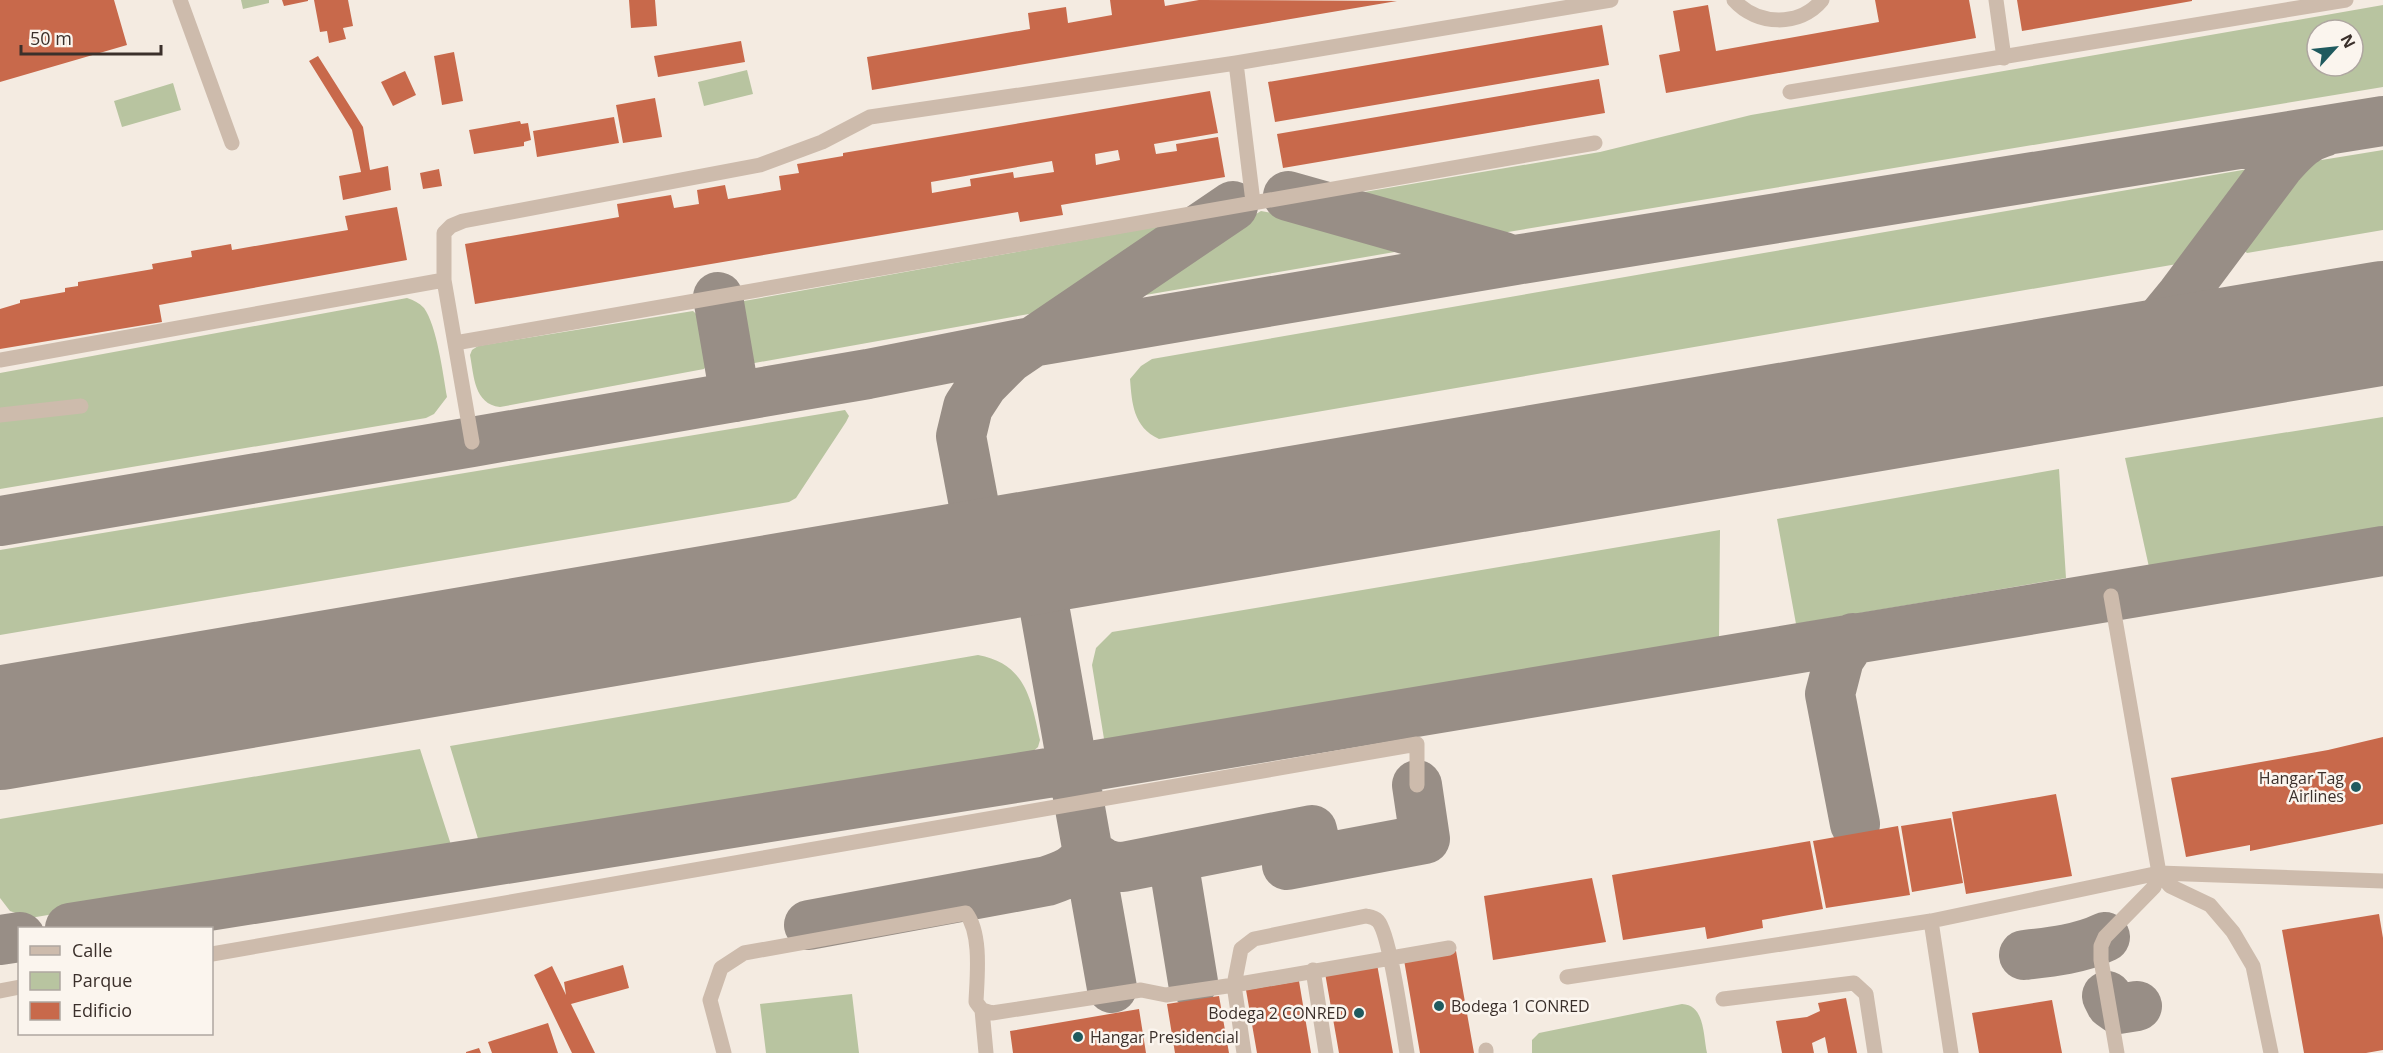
<svg xmlns="http://www.w3.org/2000/svg" width="2383" height="1053" font-family="'Open Sans',sans-serif">
<style>
.green{fill:#b8c4a0;fill-rule:evenodd}
.lines{fill:none;stroke-linecap:round;stroke-linejoin:round}
.taxiway{stroke:#988e86;stroke-width:50}
.runway{stroke:#988e86;stroke-width:124}
.building{fill:#c8694b;fill-rule:evenodd}
.minor{stroke:#cdbbac;stroke-width:15}
.poi-dot{fill:#1f5a5e;stroke:#fbf5ee;stroke-width:2}
.labels{text-anchor:middle;dominant-baseline:central;stroke-width:5;stroke-linejoin:round;paint-order:stroke}
.poi-label{font-size:16px;fill:#3b302b;stroke:#fbf5ee;text-anchor:end}
</style>
<rect width="100%" height="100%" fill="#f4ebe1"/>
<path class="green" d="M 241,0 L 269,0 L 269,3 L 243,9 Z
M 2383,5 L 2383,87 L 1490,235 L 1474,234 L 1335,197 L 1600,152 L 1751,115 ZM 2317,30 L 2353,30 L 2353,66 L 2317,66 Z
M 747,70 L 753,94 L 704,106 L 698,82 Z
M 173,83 L 181,110 L 122,127 L 114,101 Z
M 2383,150 L 2383,230 L 2247,253 L 2241,248 L 2303,163 Z
M 2254,168 L 2183,263 L 1159,439 C 1133,427 1132,403 1130,379 L 1141,366 L 1152,359 Z
M 1261,211 L 1405,237 L 1411,240 L 1412,249 L 1128,298 L 1125,296 L 1125,292 L 1129,289 Z
M 1177,223 L 1180,224 L 1179,229 L 1046,311 L 749,364 L 740,357 L 733,316 L 744,301 Z
M 407,298 C 414,300 419,303 424,308 C 437,326 443,374 447,397 L 434,414 L 426,418 L 0,489 L 0,373 Z
M 693,311 L 705,322 L 711,359 L 704,369 L 500,407 C 474,404 474,376 470,355 L 472,350 L 478,346 Z
M 845,410 L 849,416 L 846,422 L 796,498 L 789,502 L 0,635 L 0,550 Z
M 2383,417 L 2383,529 L 2149,567 L 2125,458 Z
M 2059,469 L 2066,578 L 1796,624 L 1777,519 Z
M 1720,530 L 1719,638 L 1105,745 L 1092,665 L 1096,648 L 1112,632 Z
M 978,655 C 1026,664 1031,699 1040,740 L 1038,747 L 1030,754 L 479,842 L 450,746 Z
M 420,749 L 452,848 L 30,918 L 10,911 L 0,898 L 0,819 Z
M 852,994 L 859,1053 L 766,1053 L 760,1004 Z
M 1682,1004 C 1705,1005 1703,1035 1707,1053 L 1532,1053 L 1532,1040 L 1539,1033 Z"/>
<g class="lines">
<path class="taxiway" d="M 1288,196 L 1504,257
M 2182,295 C 2176,325 2182,334 2204,354
M 718,297 L 735,397
M 2321,334 L 2383,341
M 2122,368 L 2182,295 L 2280,164 C 2293,150 2304,137 2323,132
M 0,521 L 472,442 L 868,374 L 1031,342 L 1515,260 L 2383,121
M 1059,548 L 1049,571 L 1043,600 L 1112,988
M 953,566 C 969,544 974,532 974,505
M 1043,600 L 1026,574 L 995,542 L 982,522 L 974,505 L 961,436 L 968,407 L 983,384 L 1009,358 L 1233,206
M 1853,638 L 1839,659 L 1830,694 L 1855,824
M 1185,855 L 1176,865 L 1175,872 L 1193,982
M 1287,865 L 1425,839 L 1417,785
M 809,925 L 1047,881 C 1065,875 1079,870 1088,852 C 1100,862 1107,867 1123,867 L 1312,830 L 1319,859
M 70,928 L 1073,769 L 2383,551
M 0,940 L 20,937
M 2024,955 C 2051,952 2080,949 2105,937
M 2107,996 L 2111,1004 L 2118,1009 L 2137,1006"/>
<path class="runway" d="M 0,728 L 2383,323"/>
</g>
<path class="building" d="M 0,0 L 114,0 L 127,45 L 0,82 Z
M 282,0 L 308,0 L 308,1 L 284,6 Z
M 314,0 L 348,0 L 353,26 L 343,28 L 346,39 L 329,43 L 327,31 L 320,32 Z
M 629,0 L 655,0 L 657,26 L 631,28 Z
M 1110,0 L 1164,0 L 1165,6 L 1199,0 L 1397,1 L 872,90 L 867,57 L 1030,29 L 1028,13 L 1066,7 L 1068,23 L 1112,15 Z
M 1875,0 L 1969,0 L 1976,38 L 1666,93 L 1659,55 L 1680,51 L 1673,11 L 1708,5 L 1716,51 L 1879,22 Z
M 2017,0 L 2192,0 L 2192,1 L 2022,31 Z
M 1602,25 L 1609,65 L 1275,122 L 1268,82 Z
M 741,41 L 745,62 L 658,77 L 654,56 Z
M 454,52 L 463,101 L 442,105 L 434,56 Z
M 318,56 L 363,127 L 370,170 L 388,166 L 391,190 L 343,200 L 339,176 L 361,172 L 352,130 L 309,61 Z
M 405,71 L 416,95 L 393,106 L 381,82 Z
M 1599,79 L 1605,113 L 1283,168 L 1277,134 Z
M 1210,91 L 1218,133 L 1154,144 L 1156,154 L 1177,151 L 1176,144 L 1218,137 L 1225,177 L 1061,205 L 1063,215 L 1020,222 L 1018,212 L 475,304 L 465,244 L 619,217 L 617,204 L 671,195 L 674,208 L 699,204 L 697,190 L 725,185 L 728,199 L 781,190 L 779,176 L 799,173 L 797,164 L 843,156 L 843,153 ZM 1118,150 L 1120,160 L 1096,165 L 1095,154 ZM 1052,161 L 1054,172 L 1014,178 L 1013,172 L 970,179 L 971,186 L 932,193 L 931,182 Z
M 655,98 L 662,137 L 623,143 L 616,105 Z
M 614,117 L 619,143 L 537,157 L 533,131 Z
M 520,121 L 521,124 L 528,123 L 531,140 L 524,142 L 524,146 L 474,154 L 469,130 Z
M 439,169 L 442,186 L 423,189 L 420,173 Z
M 397,207 L 407,260 L 159,305 L 162,322 L 0,349 L 0,309 L 20,303 L 20,300 L 65,292 L 65,288 L 78,286 L 78,282 L 153,269 L 152,264 L 192,257 L 191,251 L 231,244 L 232,250 L 348,230 L 345,216 Z
M 2383,737 L 2383,824 L 2250,851 L 2250,845 L 2186,857 L 2171,778 L 2328,750 Z
M 2056,794 L 2072,876 L 1966,894 L 1952,812 Z
M 1951,818 L 1963,883 L 1912,892 L 1901,826 Z
M 1898,826 L 1910,895 L 1826,908 L 1813,841 Z
M 1810,841 L 1823,909 L 1762,920 L 1763,928 L 1707,939 L 1705,927 L 1623,940 L 1612,875 Z
M 1592,878 L 1606,942 L 1493,960 L 1484,896 Z
M 2379,914 L 2383,938 L 2383,1050 L 2366,1053 L 2304,1053 L 2282,930 Z
M 1456,951 L 1474,1053 L 1420,1053 L 1404,960 Z
M 1377,964 L 1393,1053 L 1339,1053 L 1325,973 Z
M 623,965 L 629,988 L 571,1004 L 595,1053 L 572,1053 L 534,975 L 552,966 L 566,995 L 564,982 Z
M 1299,981 L 1311,1053 L 1257,1053 L 1246,990 Z
M 1219,996 L 1229,1053 L 1175,1053 L 1167,1004 Z
M 1846,998 L 1857,1053 L 1828,1053 L 1825,1037 L 1812,1043 L 1814,1053 L 1782,1053 L 1776,1021 L 1807,1017 L 1820,1011 L 1818,1003 Z
M 2052,1000 L 2062,1053 L 1979,1053 L 1972,1013 Z
M 1139,1009 L 1146,1053 L 1013,1053 L 1010,1031 Z
M 548,1023 L 558,1053 L 492,1053 L 488,1042 Z
M 479,1048 L 481,1053 L 466,1053 L 466,1052 Z"/>
<g class="lines">
<path class="minor" d="M 180,0 L 232,143
M 1734,0 C 1757,26 1800,27 1822,0
M 1996,0 L 2004,58
M 1236,63 L 1253,202
M 1790,92 L 2346,0
M 455,343 L 1595,143
M 0,360 L 444,280
M 0,415 L 81,406
M 472,442 L 444,280 L 444,233 L 451,226 L 463,221 L 760,165 L 822,142 L 870,117 L 1236,63 L 1611,0
M 2111,596 L 2159,873 L 2154,887 L 2105,937 L 2101,946 L 2101,960 L 2117,1053
M 2159,873 L 2170,886 L 2210,905 L 2233,932 L 2253,966 L 2271,1053
M 1931,921 L 1951,1053
M 212,954 L 1417,744 L 1417,785
M 1313,970 L 1326,1053
M 1567,977 L 1931,921 L 2159,873 L 2383,881
M 0,991 L 20,987
M 1723,999 L 1854,983 L 1866,994 L 1875,1053
M 982,1010 L 986,1053
M 1486,1050 L 1486,1053
M 724,1053 L 710,1000 L 721,968 L 744,953 L 966,913 C 982,934 977,977 976,1002 L 982,1010 L 992,1013 L 1141,990 L 1166,995 L 1234,985 L 1241,949 L 1254,939 L 1366,916 C 1371,917 1374,917 1378,921 C 1390,934 1403,1030 1407,1053
M 1244,1053 L 1234,985 L 1449,948"/>
</g>
<g class="poi-dot">
<circle cx="2356" cy="787" r="6"/>
<circle cx="1439" cy="1006" r="6"/>
<circle cx="1359" cy="1013" r="6"/>
<circle cx="1078" cy="1037" r="6"/>
</g>
<g class="labels">
<g class="poi-label">
<text x="2344" y="778">Hangar Tag<tspan x="2344" dy="18">Airlines</tspan></text>
<text x="1451" y="1006" text-anchor="start">Bodega 1 CONRED</text>
<text x="1347" y="1013">Bodega 2 CONRED</text>
<text x="1090" y="1037" text-anchor="start">Hangar Presidencial</text>
</g>
</g>
<rect x="18" y="927" width="195" height="108" fill="#fbf5ee" stroke="#aea6a0" stroke-width="1.5"/>
<rect x="30" y="946" width="30" height="9" fill="#cdbbac" stroke="#aea6a0" stroke-width="1.5"/>
<text x="72" y="957" font-size="18" fill="#3b302b">Calle</text>
<rect x="30" y="972" width="30" height="18" fill="#b8c4a0" stroke="#aea6a0" stroke-width="1.5"/>
<text x="72" y="987" font-size="18" fill="#3b302b">Parque</text>
<rect x="30" y="1002" width="30" height="18" fill="#c8694b" stroke="#aea6a0" stroke-width="1.5"/>
<text x="72" y="1017" font-size="18" fill="#3b302b">Edificio</text>
<g transform="translate(2335 48) rotate(63)"><circle r="28" fill="#fbf5ee" stroke="#aea6a0" stroke-width="1.5"/>
<path d="M0-4.5L10 22L0 15L-10 22Z" fill="#1f5a5e"/>
<text y="-9" font-size="16" font-weight="bold" text-anchor="middle" fill="#3b302b">N</text>
</g>
<path d="M21 45v9h140v-9" fill="none" stroke="#3b302b" stroke-width="3"/>
<text x="30" y="45" font-size="18" fill="#3b302b" stroke="#fbf5ee" stroke-width="4.5" paint-order="stroke">50 m</text>
</svg>
